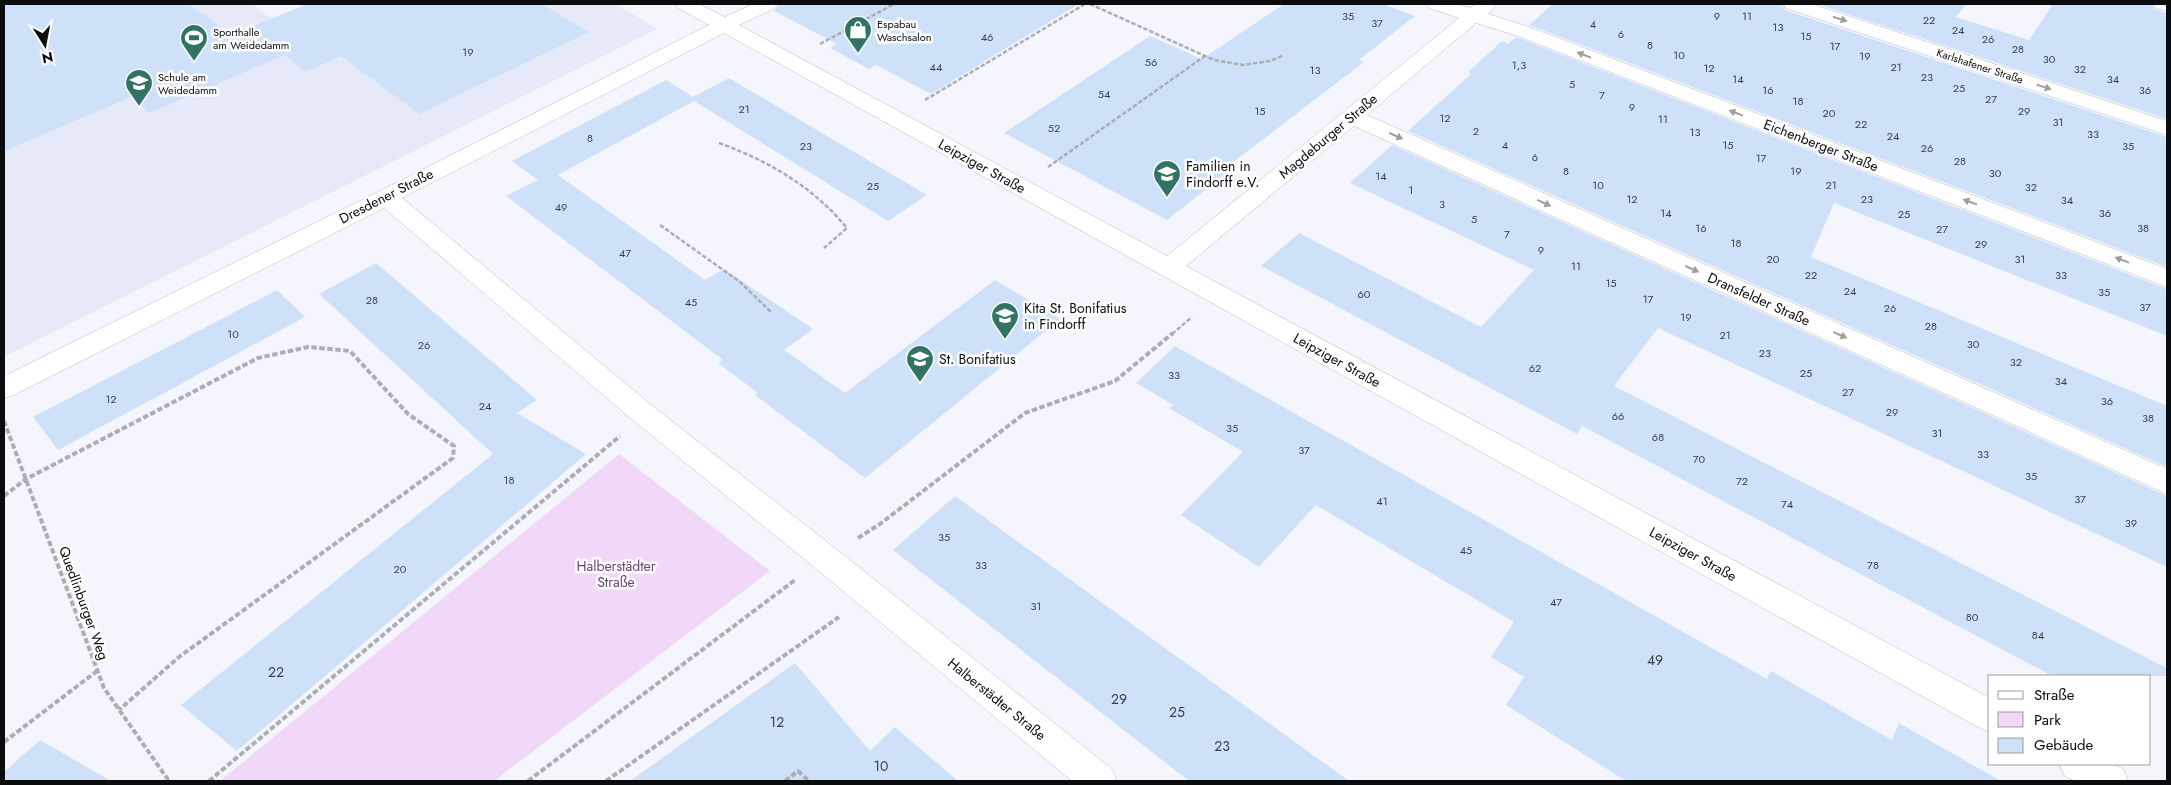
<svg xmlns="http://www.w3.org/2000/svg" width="2171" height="785" font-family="Jost,sans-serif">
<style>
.built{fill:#e6e9f7}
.green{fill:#f1d8f9}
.building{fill:#cfe1f9}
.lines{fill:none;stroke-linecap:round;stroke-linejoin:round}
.street-casing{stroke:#bbbcc3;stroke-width:1}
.path-far1{stroke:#adaeb3;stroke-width:2.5;stroke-dasharray:4.5 2;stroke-linecap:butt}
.path{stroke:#adaeb3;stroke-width:4;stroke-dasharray:5.5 2.5;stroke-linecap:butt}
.street{fill:#fff;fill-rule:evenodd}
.oneway{fill:#9d9e9f}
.labels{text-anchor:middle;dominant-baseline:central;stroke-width:5;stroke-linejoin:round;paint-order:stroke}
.number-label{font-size:11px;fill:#3c4149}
.far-poi-label{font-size:11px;fill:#0b0c0e;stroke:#fff;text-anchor:start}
.far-street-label{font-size:11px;fill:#0b0c0e;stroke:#fff}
.street-label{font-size:14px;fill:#0b0c0e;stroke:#fff}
.poi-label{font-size:14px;fill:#0b0c0e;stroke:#fff;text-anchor:start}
.park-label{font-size:14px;fill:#694275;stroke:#fff}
.near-number-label{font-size:14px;fill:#3c4149}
</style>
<rect width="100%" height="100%" fill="#f5f6fd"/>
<path class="built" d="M 4,4 L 253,4 L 322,56 L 441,4 L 616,4 L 657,29 L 4,357 Z"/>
<path class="green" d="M 619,454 L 770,571 L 494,781 L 220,781 Z"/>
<path class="building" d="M 4,4 L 189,4 L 231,35 L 307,4 L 542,4 L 589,32 L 419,114 L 341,56 L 306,72 L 284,55 L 149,113 L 131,97 L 4,151 Z
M 780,4 L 1079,4 L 931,94 L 876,65 L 869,69 L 830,48 L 837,44 L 774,11 Z
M 1284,4 L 1383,4 L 1415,16 L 1359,60 L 1364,62 L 1232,163 L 1237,165 L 1167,220 L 1004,133 L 1150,36 L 1202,59 Z
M 1553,4 L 1781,4 L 1785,10 L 2167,137 L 2167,267 L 1529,25 Z
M 1817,4 L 1966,4 L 1956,17 L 2029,40 L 2053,4 L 2151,4 L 2156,10 L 2167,13 L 2167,119 Z
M 1516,37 L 2167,289 L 2167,336 L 1834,203 L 1811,257 L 2167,406 L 2167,467 L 1408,131 L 1471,74 L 1468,72 L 1502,41 L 1508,44 Z
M 729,78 L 927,195 L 888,221 L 694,101 L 558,175 L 705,280 L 724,269 L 813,329 L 784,350 L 845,393 L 995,280 L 1060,319 L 865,478 L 755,395 L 758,393 L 718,363 L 723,360 L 506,196 L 538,180 L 512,161 L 666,80 L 693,97 Z
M 1392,145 L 2167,496 L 2167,567 L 1658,328 L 1614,386 L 2167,668 L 2167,676 L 2052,676 L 1582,426 L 1577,434 L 1261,266 L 1299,233 L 1481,327 L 1534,270 L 1350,183 Z
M 376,263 L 537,400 L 517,413 L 586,454 L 237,751 L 181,705 L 493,454 L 319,294 Z
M 277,290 L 305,317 L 58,450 L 33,417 Z
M 1175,346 L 1767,679 L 1771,671 L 1892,740 L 1899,723 L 2001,781 L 1626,781 L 1506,705 L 1524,677 L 1491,657 L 1514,622 L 1316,505 L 1259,567 L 1181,515 L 1243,452 L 1169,408 L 1173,405 L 1136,383 Z
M 955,496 L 1104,604 L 1349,781 L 1189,781 L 893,550 Z
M 795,663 L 870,751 L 895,727 L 958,781 L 630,781 Z
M 40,740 L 111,781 L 4,781 L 4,772 Z"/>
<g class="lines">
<defs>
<path id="street" d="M 675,4 L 699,4 L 725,17 L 753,4 L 778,4 L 775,8 L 739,25 L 1167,256 L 1459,18 L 1429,8 L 1426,4 L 1455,4 L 1470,8 L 1476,4 L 1493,4 L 1495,6 L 1488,14 L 1529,27 L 2167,269 L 2167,287 L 1515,35 L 1476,23 L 1367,115 L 2167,469 L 2167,494 L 1354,126 L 1186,266 L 1990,698 L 1990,732 L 1978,727 L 724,33 L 402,198 L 655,408 L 836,549 L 1112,769 L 1117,781 L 1072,781 L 814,567 L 635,422 L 384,208 L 14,395 L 4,398 L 4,376 L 378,192 L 709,25 L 678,8 Z
M 1783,4 L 1812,4 L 2167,121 L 2167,135 L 1786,8 Z
M 2153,4 L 2167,4 L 2167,11 L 2156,8 Z
M 2059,764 L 2112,764 L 2123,769 L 2128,781 L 2075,781 L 2065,776 Z"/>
</defs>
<use href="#street" class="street-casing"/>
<path class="path-far1" d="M 1090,4 L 1214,60 L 1243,65 L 1270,61 L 1282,56
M 820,44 L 894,4
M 925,100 L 1085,4
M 719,143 C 769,161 813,187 847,228 L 824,248
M 1048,167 L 1205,56
M 660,225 L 740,282 L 771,312
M 1172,334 L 1192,317"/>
<path class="path" d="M 4,421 L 104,688 L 169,781
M 4,496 L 26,479 L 258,358 L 308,347 L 350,351 L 408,414 L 454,446 L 453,458 L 179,657 L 119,710
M 858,538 L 880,524 L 1025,413 L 1115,381 L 1173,333
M 4,742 L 97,671
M 209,781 L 620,436
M 528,781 L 795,580
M 606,781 L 839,617
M 785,781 L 798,771 L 809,781"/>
<use href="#street" class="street"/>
</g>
<defs><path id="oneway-solid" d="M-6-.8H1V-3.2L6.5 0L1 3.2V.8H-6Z" transform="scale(1.25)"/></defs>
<g class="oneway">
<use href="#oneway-solid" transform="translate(1840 19) rotate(18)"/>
<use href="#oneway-solid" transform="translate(1584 55) rotate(-159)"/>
<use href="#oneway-solid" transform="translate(2044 87) rotate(18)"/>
<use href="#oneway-solid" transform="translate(1736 113) rotate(-159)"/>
<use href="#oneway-solid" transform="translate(1396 136) rotate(24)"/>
<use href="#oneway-solid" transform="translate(1970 202) rotate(-159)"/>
<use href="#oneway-solid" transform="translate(1544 203) rotate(24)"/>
<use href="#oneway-solid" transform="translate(2122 260) rotate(-159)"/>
<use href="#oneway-solid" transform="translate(1692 269) rotate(24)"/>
<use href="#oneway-solid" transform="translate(1840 335) rotate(24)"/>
</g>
<defs>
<symbol id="shop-pin" viewBox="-11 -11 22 30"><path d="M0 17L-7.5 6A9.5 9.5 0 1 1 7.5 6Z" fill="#327363" stroke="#fff"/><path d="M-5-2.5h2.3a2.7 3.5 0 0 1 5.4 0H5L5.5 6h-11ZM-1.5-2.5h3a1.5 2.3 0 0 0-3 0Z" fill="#fff"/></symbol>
<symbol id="stadium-pin" viewBox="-11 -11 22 30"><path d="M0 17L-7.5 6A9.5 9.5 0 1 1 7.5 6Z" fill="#327363" stroke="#fff"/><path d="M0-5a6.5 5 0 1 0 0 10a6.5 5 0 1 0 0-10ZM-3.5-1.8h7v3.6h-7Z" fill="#fff"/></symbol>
<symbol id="school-pin" viewBox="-11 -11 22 30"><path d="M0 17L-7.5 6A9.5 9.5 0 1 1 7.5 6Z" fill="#327363" stroke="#fff"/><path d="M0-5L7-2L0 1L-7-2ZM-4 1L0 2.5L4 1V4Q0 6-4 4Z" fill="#fff"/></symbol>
</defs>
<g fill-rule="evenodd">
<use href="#shop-pin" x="842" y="14" width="32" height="43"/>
<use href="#stadium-pin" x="178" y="22" width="32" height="43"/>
<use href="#school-pin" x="123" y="67" width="32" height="43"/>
<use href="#school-pin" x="1151" y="158" width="32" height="43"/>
<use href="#school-pin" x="989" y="300" width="32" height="43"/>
<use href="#school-pin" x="904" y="343" width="32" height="43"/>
</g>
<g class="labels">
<g class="number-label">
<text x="1348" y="16">35</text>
<text x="1717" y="16">9</text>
<text x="1747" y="16">11</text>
<text x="1929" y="20">22</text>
<text x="1377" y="23">37</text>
<text x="1593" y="24">4</text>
<text x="1778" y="27">13</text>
<text x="1958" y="30">24</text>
<text x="1621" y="34">6</text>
<text x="1806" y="36">15</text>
<text x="987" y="37">46</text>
<text x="1988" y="39">26</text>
<text x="1650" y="45">8</text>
<text x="1835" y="46">17</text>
<text x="2018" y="49">28</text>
<text x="468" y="52">19</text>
<text x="1679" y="55">10</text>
<text x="1865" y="56">19</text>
<text x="2049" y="59">30</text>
<text x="1151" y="62">56</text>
<text x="1519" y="65">1,3</text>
<text x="936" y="67">44</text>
<text x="1896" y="67">21</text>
<text x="1709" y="68">12</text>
<text x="2080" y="69">32</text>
<text x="1315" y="70">13</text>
<text x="1927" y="77">23</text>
<text x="1738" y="79">14</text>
<text x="2113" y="79">34</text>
<text x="1572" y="84">5</text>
<text x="1959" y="88">25</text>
<text x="1768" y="90">16</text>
<text x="2145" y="90">36</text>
<text x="1104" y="94">54</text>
<text x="1602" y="95">7</text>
<text x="1991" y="99">27</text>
<text x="1798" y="101">18</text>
<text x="1632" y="107">9</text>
<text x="744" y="109">21</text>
<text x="1260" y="111">15</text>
<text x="2024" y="111">29</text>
<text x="1829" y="113">20</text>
<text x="1445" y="118">12</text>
<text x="1663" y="119">11</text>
<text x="2058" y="122">31</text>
<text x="1861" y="124">22</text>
<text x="1054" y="128">52</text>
<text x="1476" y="131">2</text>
<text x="1695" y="132">13</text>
<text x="2093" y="134">33</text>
<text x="1893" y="136">24</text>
<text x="590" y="138">8</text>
<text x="1505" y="145">4</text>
<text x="1728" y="145">15</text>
<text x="806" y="146">23</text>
<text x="2128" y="146">35</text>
<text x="1927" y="148">26</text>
<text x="1535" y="157">6</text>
<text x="1761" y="158">17</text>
<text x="1960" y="161">28</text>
<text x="1566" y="171">8</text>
<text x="1796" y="171">19</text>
<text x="1995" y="173">30</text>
<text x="1381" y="176">14</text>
<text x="1598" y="185">10</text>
<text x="1831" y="185">21</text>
<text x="873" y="186">25</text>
<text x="2031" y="187">32</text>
<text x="1411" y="190">1</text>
<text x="1632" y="199">12</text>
<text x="1867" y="199">23</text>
<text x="2067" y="200">34</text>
<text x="1442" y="204">3</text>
<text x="561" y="207">49</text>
<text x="1666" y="213">14</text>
<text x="2105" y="213">36</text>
<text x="1904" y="214">25</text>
<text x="1474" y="219">5</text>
<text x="1701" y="228">16</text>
<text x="2143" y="228">38</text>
<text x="1942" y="229">27</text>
<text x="1507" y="234">7</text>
<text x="1736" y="243">18</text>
<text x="1981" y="244">29</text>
<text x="1541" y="250">9</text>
<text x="625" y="253">47</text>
<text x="1773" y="259">20</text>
<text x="2020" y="259">31</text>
<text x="1576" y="266">11</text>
<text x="1811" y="275">22</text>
<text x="2061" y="275">33</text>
<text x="1611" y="283">15</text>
<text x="1850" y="291">24</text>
<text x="2104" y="292">35</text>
<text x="1364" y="294">60</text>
<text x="1648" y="299">17</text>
<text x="372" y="300">28</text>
<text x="691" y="302">45</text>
<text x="2145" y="307">37</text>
<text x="1890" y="308">26</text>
<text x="1686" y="317">19</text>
<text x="1931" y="326">28</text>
<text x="233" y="334">10</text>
<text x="1725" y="335">21</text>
<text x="1973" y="344">30</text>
<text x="424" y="345">26</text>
<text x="1765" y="353">23</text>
<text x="2016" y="362">32</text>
<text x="1535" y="368">62</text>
<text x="1806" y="373">25</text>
<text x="1174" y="375">33</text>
<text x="2061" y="381">34</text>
<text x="1848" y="392">27</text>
<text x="111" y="399">12</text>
<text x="2107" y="401">36</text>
<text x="485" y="406">24</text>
<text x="1892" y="412">29</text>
<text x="1618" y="416">66</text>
<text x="2148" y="418">38</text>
<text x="1232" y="428">35</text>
<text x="1937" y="433">31</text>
<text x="1658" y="437">68</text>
<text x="1304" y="450">37</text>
<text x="1983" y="454">33</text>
<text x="1699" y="459">70</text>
<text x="2031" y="476">35</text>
<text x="509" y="480">18</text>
<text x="1742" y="481">72</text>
<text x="2080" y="499">37</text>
<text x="1382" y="501">41</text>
<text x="1787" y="504">74</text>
<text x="2131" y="523">39</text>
<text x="944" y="537">35</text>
<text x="1466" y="550">45</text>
<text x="981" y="565">33</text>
<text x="1873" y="565">78</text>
<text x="400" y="569">20</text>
<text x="1556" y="602">47</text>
<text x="1036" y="606">31</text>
<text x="1972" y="617">80</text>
<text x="2038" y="635">84</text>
</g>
<g class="far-poi-label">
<text x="877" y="24">Espabau<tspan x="877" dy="13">Waschsalon</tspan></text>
<text x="213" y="32">Sporthalle<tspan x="213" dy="13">am Weidedamm</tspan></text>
<text x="158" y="77">Schule am<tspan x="158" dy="13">Weidedamm</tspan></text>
</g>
<g class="far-street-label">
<text transform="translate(1980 66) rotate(18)">Karlshafener Straße</text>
</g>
<g class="street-label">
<text transform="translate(1328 136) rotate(-40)">Magdeburger Straße</text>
<text transform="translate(1821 145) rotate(21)">Eichenberger Straße</text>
<text transform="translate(982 166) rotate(29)">Leipziger Straße</text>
<text transform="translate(386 196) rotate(-27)">Dresdener Straße</text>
<text transform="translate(1759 299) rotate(24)">Dransfelder Straße</text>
<text transform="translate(1337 360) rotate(29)">Leipziger Straße</text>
<text transform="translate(1693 554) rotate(29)">Leipziger Straße</text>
<text transform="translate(84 603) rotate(70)">Quedlinburger Weg</text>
<text transform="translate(997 699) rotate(39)">Halberstädter Straße</text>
</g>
<g class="poi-label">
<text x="1186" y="166">Familien in<tspan x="1186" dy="16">Findorff e.V.</tspan></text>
<text x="1024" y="308">Kita St. Bonifatius<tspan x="1024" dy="16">in Findorff</tspan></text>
<text x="939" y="359">St. Bonifatius</text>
</g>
<g class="park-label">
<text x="616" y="566">Halberstädter<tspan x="616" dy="16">Straße</tspan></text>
</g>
<g class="near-number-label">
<text x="1655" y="660">49</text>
<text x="276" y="672">22</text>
<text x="1119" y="699">29</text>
<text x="1177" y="712">25</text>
<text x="777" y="722">12</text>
<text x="1222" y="746">23</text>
<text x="881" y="766">10</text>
</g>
</g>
<rect width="2171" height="785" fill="none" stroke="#0b0c0e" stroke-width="10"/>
<rect x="1988" y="675" width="162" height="90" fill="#ffffff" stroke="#9d9e9f"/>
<rect x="1998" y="691" width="25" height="8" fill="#ffffff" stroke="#9d9e9f"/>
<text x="2034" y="700" font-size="15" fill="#0b0c0e">Straße</text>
<rect x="1998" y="712" width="25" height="15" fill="#f1d8f9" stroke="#9d9e9f"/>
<text x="2034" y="725" font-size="15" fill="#0b0c0e">Park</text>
<rect x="1998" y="738" width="25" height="15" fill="#cfe1f9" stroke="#9d9e9f"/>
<text x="2034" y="750" font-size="15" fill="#0b0c0e">Gebäude</text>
<g transform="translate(45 45) rotate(169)" stroke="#ffffff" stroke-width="4" paint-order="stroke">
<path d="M0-4L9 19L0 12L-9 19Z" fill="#0b0c0e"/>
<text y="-8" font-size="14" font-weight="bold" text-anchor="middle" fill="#0b0c0e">N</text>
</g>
</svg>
